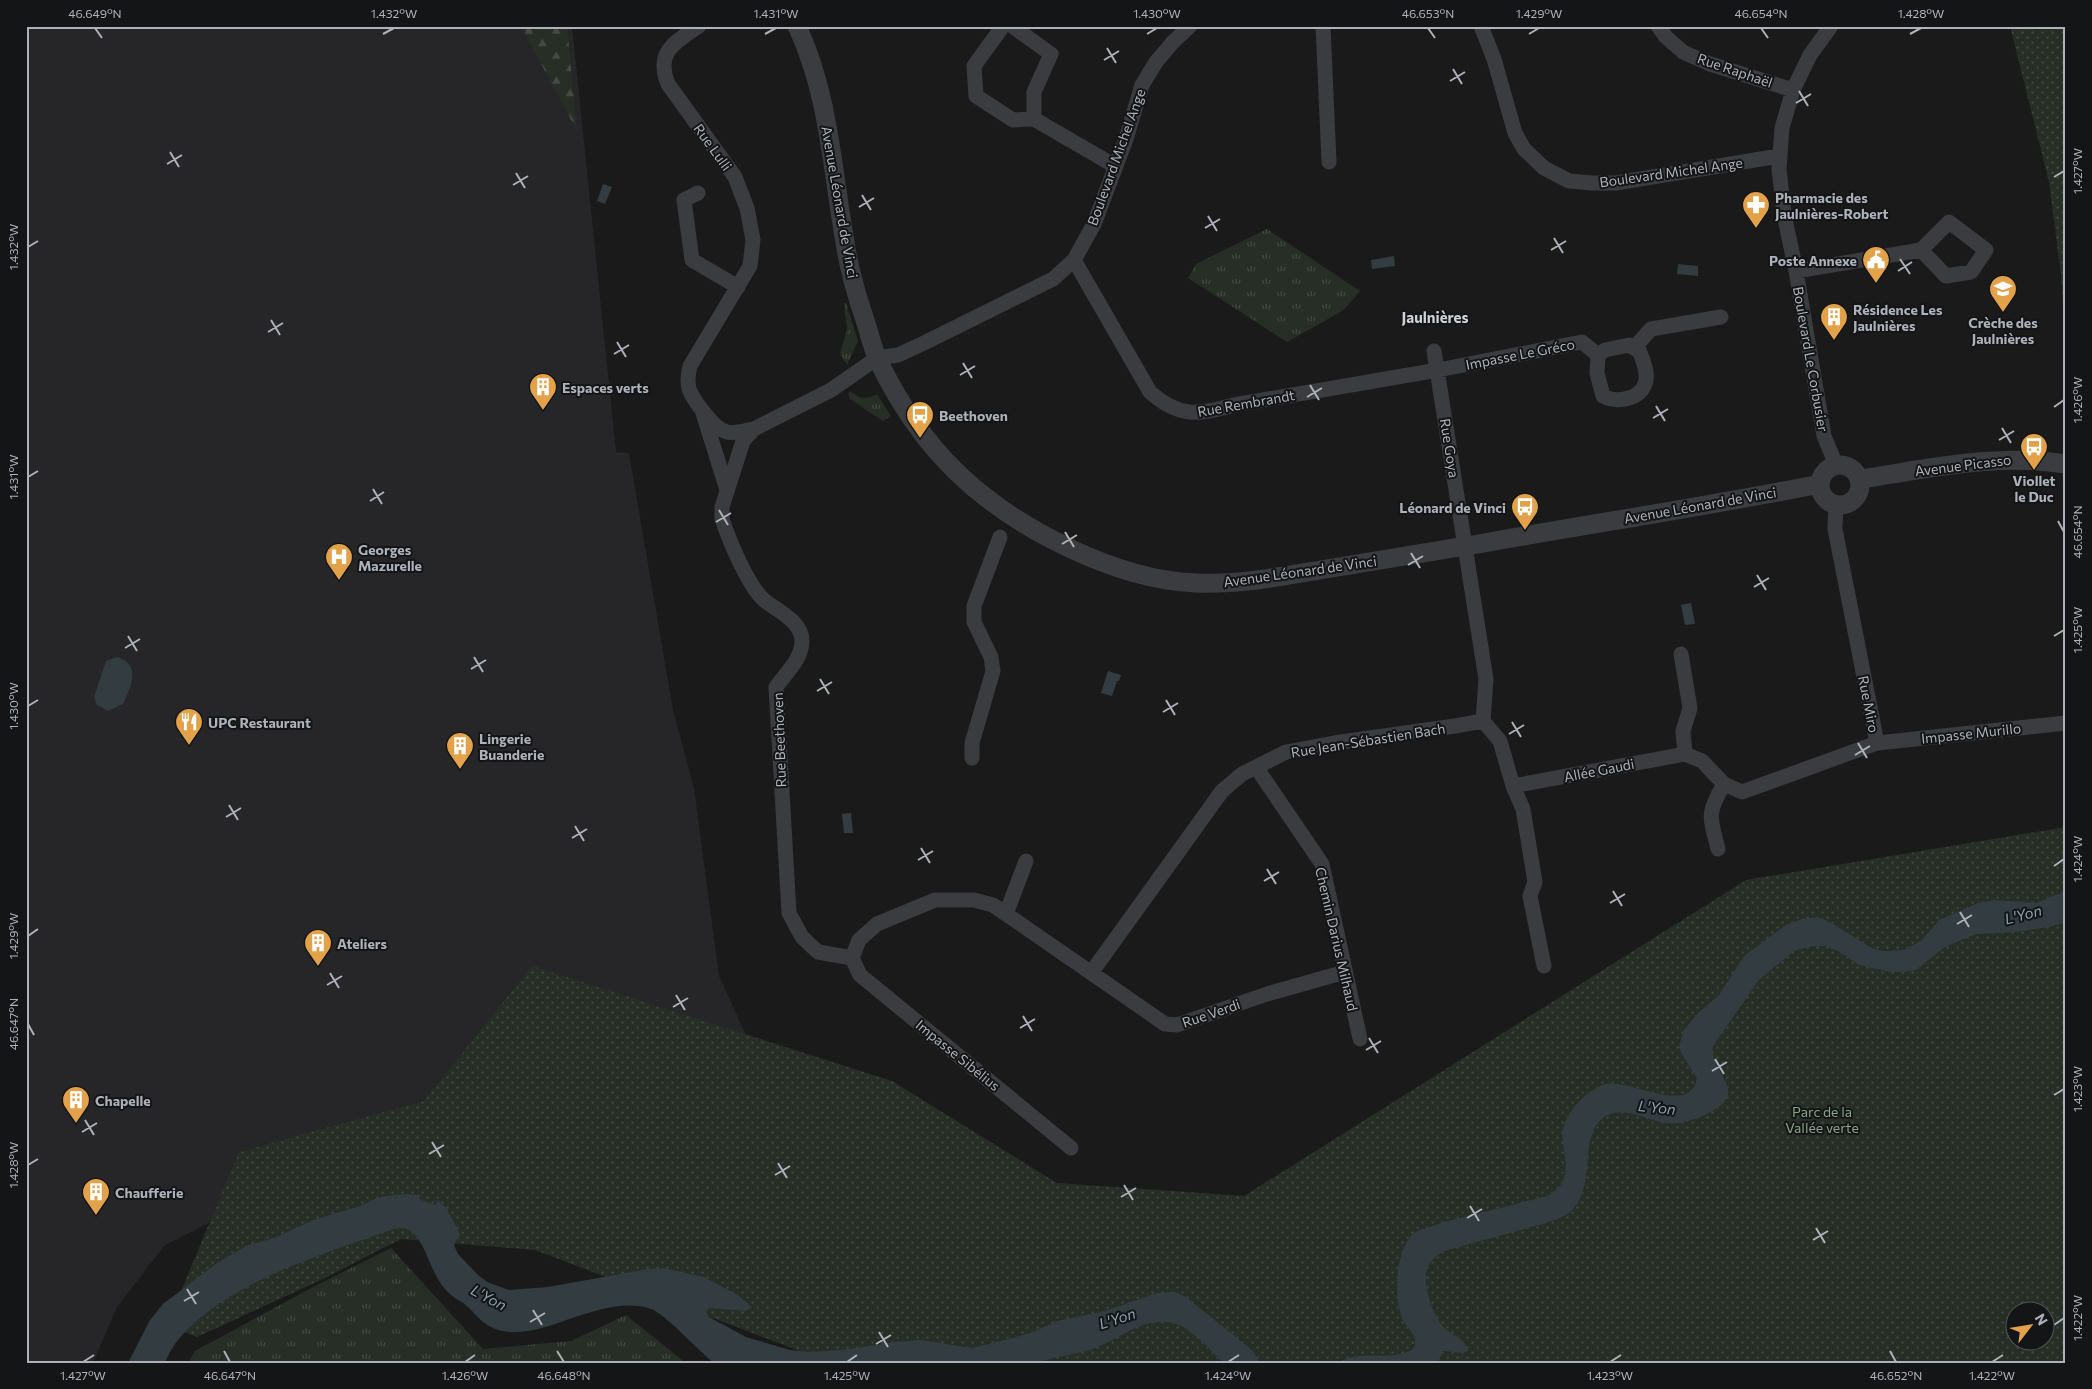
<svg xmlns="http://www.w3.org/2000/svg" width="2092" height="1389" font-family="Commissioner,sans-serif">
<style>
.built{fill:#262628}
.grass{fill:url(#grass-tufts)}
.forest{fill:url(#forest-firs)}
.park{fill:url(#park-dots);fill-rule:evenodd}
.water{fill:#323c41}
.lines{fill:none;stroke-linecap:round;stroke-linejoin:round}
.minor{stroke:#3b3c40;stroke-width:15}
.tertiary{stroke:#3b3c40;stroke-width:19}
.ticks{fill:none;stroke:#adb2ba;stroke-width:2}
.labels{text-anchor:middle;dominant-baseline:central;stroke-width:4;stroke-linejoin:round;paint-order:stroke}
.street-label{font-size:14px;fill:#adb2ba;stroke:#141516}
.poi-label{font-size:14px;font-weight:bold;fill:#adb2ba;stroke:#141516;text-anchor:start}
.park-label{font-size:14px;fill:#87a386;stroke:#141516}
.neighbourhood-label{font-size:15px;font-weight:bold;fill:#ced1d6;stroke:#141516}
.water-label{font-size:15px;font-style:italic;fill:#87a2b2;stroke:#141516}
.neatline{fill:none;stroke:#adb2ba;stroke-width:2}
.ticks-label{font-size:12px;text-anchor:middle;fill:#adb2ba}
</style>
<defs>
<pattern id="grass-tufts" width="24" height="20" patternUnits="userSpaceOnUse" patternTransform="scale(1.25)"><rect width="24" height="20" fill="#262e26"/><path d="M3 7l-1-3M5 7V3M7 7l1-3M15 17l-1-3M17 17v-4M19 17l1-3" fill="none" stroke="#434a43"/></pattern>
<pattern id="forest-firs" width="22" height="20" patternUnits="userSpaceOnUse" patternTransform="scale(1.25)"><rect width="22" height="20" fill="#262e26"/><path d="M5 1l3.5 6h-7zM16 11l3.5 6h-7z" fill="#434a43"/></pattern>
<pattern id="park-dots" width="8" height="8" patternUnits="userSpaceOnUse" patternTransform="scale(1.25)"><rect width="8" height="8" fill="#262e26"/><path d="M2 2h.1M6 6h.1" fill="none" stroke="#434a43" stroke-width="1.8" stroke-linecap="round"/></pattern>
</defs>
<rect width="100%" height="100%" fill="#1a1a1b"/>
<path class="built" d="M 26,26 L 572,26 L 616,452 L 629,453 L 673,710 L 694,788 L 719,976 L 757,1059 L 291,1182 L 165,1245 L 117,1307 L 93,1363 L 26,1363 Z"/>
<path class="grass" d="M 1267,229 L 1360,291 L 1344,310 L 1287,342 L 1188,278 L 1196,264 Z
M 844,303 L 846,303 L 858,341 L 847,365 L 840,353 L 847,330 Z
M 851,391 C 860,400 867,399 877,394 L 891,416 L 883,421 L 850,399 L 848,393 Z
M 391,1248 L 483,1349 L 571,1341 L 626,1315 L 686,1363 L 188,1363 L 195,1351 L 317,1285 Z"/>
<path class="forest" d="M 521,26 L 567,26 L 577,131 Z"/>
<path class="park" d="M 2010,26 L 2066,26 L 2066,345 L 2061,275 L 2049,182 Z
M 2066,827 L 2066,1363 L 831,1363 L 535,1250 L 401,1239 L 323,1279 L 197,1337 L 167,1325 L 239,1152 L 424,1101 L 532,966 L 892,1081 L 1057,1183 L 1244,1196 L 1746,880 ZM 2014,1312 L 2044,1312 L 2044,1342 L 2014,1342 Z"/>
<path class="water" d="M 603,184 L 612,187 L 605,204 L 597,201 Z
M 1394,256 L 1395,266 L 1372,269 L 1371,260 Z
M 1678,264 L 1698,266 L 1698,276 L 1677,274 Z
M 1691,603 L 1695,624 L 1685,625 L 1681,605 Z
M 117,657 C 142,665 131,686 123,704 L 108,711 L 97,705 L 94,697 L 106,661 Z
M 1108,671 L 1121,675 L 1119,681 L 1117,681 L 1112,696 L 1101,693 Z
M 851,813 L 853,833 L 844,833 L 842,814 Z
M 2066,891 L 2066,922 L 2049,927 L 2016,932 L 1976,934 L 1945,947 L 1916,970 L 1904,972 L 1891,972 L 1859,965 L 1838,951 L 1825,946 L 1813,946 L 1794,951 L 1759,980 L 1713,1046 C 1709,1067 1739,1086 1724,1102 C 1714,1114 1680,1127 1665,1123 C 1648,1120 1624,1106 1606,1116 C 1576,1134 1599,1187 1570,1212 C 1563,1218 1554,1220 1546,1223 L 1444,1251 C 1436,1255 1427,1264 1426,1274 C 1424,1288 1433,1314 1442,1325 C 1449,1335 1467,1338 1468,1351 L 1463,1353 L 1443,1351 L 1438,1363 L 1338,1363 C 1360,1348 1391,1363 1413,1349 C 1421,1335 1405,1329 1401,1316 C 1395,1295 1395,1262 1407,1242 C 1408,1239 1411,1235 1414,1233 C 1420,1229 1428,1228 1435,1225 C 1464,1216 1494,1210 1523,1202 C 1533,1199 1547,1198 1555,1191 C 1575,1175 1560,1148 1563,1129 C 1565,1116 1577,1103 1586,1095 C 1592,1090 1599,1086 1606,1084 C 1632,1079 1690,1117 1697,1078 L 1681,1053 L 1679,1046 L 1684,1030 L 1698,1013 L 1719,995 L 1745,955 L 1786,925 L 1802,919 L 1819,917 L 1833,924 L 1870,947 L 1882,951 L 1903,950 L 1921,941 L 1939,920 L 1978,903 L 1995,900 L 2036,903 Z
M 405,1194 L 421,1195 L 419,1199 L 435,1205 L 438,1200 L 447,1209 L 460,1234 L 454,1245 L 458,1254 L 478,1275 L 487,1282 L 509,1290 L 548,1287 L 648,1269 L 664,1268 L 704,1277 L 738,1295 L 752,1307 L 746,1311 L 709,1308 L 706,1312 L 709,1317 L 746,1337 L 790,1350 L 809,1352 L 842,1350 L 895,1342 L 921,1340 L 972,1348 L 1013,1338 L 1033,1332 L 1057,1321 L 1105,1311 L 1156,1293 L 1176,1292 L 1186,1297 L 1253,1351 L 1260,1363 L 1224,1363 C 1209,1350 1192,1327 1172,1323 C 1145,1316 1117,1340 1093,1349 C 1074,1355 1055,1356 1037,1363 L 714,1363 C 699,1351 665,1314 651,1309 C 596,1291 535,1351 489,1326 C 479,1321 473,1310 463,1303 C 457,1299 451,1296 446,1290 C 432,1275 429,1254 417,1237 C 410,1228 402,1226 391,1230 C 324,1254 256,1273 200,1318 C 185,1331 172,1344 165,1363 L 128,1363 L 150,1320 L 163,1304 L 217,1263 L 248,1245 L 274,1238 L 316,1219 L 360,1206 L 379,1197 Z"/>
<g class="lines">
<path class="minor" d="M 699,26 C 675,42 655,52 668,84 L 735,177 L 747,208 L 753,240 L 750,266 L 690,366 C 688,374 687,381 689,389 C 694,401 714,429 727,432 C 734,434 747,430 754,429
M 1003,26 L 974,66 L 976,96 L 1013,120 L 1034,119 L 1115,166
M 1012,26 L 1051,54 L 1034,92 L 1034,119
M 1323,26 L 1329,162
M 1481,26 L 1494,59 L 1515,133 L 1524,149 L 1544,168 L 1569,181 L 1592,183 L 1616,183 L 1779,156
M 1658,26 L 1666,37 L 1683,52 L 1710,64 L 1793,90
M 1831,26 L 1810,55 L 1793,90 L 1782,128 L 1779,169 L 1784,214 L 1796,271 L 1824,436 L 1836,465
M 698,193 L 684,200 L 692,260 L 738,287
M 1074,260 L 1150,392 C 1179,418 1198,415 1234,405 L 1438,370 L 1582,342 L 1598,355
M 1796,271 L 1921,250 L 1946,276 L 1971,272 L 1986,250 L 1949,222 L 1921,250
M 1629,345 L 1640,352 C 1643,361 1649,374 1645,384 C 1639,400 1616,403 1603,396 L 1597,373 L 1598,355 L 1605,350 Z
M 1634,348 L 1651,329 L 1721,317
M 1434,351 L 1486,679 L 1483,721
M 703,413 L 727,490
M 1681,654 L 1690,708 L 1683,731 L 1685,754 L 1702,761 L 1724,784 C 1706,815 1710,816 1718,849
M 1483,721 L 1500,741 L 1513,786 L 1523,809 L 1535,882 L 1530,896 L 1544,966
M 1877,743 L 2066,723
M 972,758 L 972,743 L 993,671 L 991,657 L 974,622 L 974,606 L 1000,537
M 1256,767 L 1322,864 L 1360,1039
M 1724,784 L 1742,792 L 1877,743 L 1835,529 L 1836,504
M 1513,786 L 1685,754
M 1006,914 L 1026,861
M 852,958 L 818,952 L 802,937 L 789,913 L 776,687 C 786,673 802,659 802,641 C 802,621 777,611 764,600 C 748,586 729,540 722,519 L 722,507 L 743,441 L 754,429 L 831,390 L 877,358 L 898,355 L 924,343 L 1053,279 L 1074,260 L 1094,224 L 1126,139 L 1142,85 L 1156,62 L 1173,42 L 1190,26
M 852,958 L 859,940 L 877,924 L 935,900 L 974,900 L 993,905 L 1165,1024 L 1177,1025 L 1267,994 L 1345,972
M 852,958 L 860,975 L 1071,1148
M 1091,973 L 1222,791 L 1242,774 L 1286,752 L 1334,743 L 1455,726 L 1483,721"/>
<path class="tertiary" d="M 797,26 C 829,94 832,169 845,242 C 849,270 857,297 866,323 C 870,336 873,350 879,362 C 922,451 981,506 1069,548 C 1109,567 1151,581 1195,583 C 1237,585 1278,577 1320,570 C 1374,561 1429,552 1484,543 C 1596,523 1709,506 1820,484
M1820 485a20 20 0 1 1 40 0a20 20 0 1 1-40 0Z
M 1860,479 C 1928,469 1997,453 2066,464"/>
</g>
<path class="ticks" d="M 95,28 L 102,38M 1428,28 L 1435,38M 1761,28 L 1768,38M 383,34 L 394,28M 765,34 L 776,28M 1147,34 L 1157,28M 1529,34 L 1539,28M 1910,34 L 1921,28M 1107,48 L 1116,63M 1104,60 L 1119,51M 1453,69 L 1462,84M 1450,81 L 1465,72M 1799,91 L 1808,106M 1796,103 L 1811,94M 170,152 L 179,167M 167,164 L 182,155M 516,173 L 525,188M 2054,177 L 2064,171M 513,185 L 528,176M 862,195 L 871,210M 859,207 L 874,198M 1208,216 L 1217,231M 1205,228 L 1220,219M 1554,238 L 1563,253M 28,247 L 38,241M 1551,250 L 1566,241M 1900,259 L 1910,274M 1898,271 L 1912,262M 271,320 L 280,335M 268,332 L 283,323M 617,342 L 626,357M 614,354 L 629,345M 963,363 L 972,378M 960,375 L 975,366M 1310,385 L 1319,400M 1307,397 L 1322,388M 1656,406 L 1665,421M 2054,407 L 2064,400M 1653,418 L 1668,409M 2002,428 L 2011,443M 1999,440 L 2014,431M 28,477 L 38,471M 373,489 L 382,504M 370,501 L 384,492M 719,510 L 728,525M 2058,521 L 2064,532M 716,522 L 731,513M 1065,532 L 1074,547M 1062,544 L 1077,535M 1411,553 L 1420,568M 1408,565 L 1423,556M 1757,575 L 1766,590M 1754,587 L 1769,578M 128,636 L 137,651M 2054,636 L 2064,630M 125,648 L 140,639M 474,657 L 483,672M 471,669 L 486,660M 820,679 L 829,694M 817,691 L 832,682M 1166,700 L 1175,715M 28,706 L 38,700M 1163,712 L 1178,703M 1512,722 L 1521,737M 1509,734 L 1524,725M 1858,743 L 1867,758M 1855,755 L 1870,746M 229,805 L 238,820M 226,817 L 241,808M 575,826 L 584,841M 572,838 L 587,829M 921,848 L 930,863M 918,860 L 933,851M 2054,866 L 2064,859M 1267,869 L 1276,884M 1264,881 L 1279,872M 1613,891 L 1622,906M 1610,903 L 1625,894M 1960,912 L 1969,927M 1957,924 L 1972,915M 28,936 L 38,929M 330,973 L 339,988M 327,985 L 342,976M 676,995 L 685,1010M 673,1007 L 688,998M 1023,1016 L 1032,1031M 28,1024 L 34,1035M 1020,1028 L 1035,1019M 1369,1038 L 1378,1053M 1366,1050 L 1381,1041M 1715,1059 L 1724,1074M 1712,1071 L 1727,1062M 2054,1095 L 2064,1089M 85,1120 L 94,1135M 82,1132 L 97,1123M 432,1142 L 441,1157M 429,1154 L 444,1145M 778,1163 L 787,1178M 28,1165 L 38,1159M 775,1175 L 790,1166M 1124,1185 L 1133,1200M 1121,1197 L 1136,1188M 1470,1206 L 1479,1221M 1467,1218 L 1482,1209M 1816,1228 L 1825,1243M 1813,1240 L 1828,1231M 187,1289 L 196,1304M 184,1301 L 199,1292M 533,1310 L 542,1325M 530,1322 L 545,1313M 2054,1325 L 2064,1318M 879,1332 L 888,1347M 876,1344 L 891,1335M 224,1351 L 230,1362M 557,1351 L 564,1362M 1890,1351 L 1896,1362M 83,1362 L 94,1355M 465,1362 L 475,1355M 847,1362 L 857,1355M 1228,1362 L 1239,1355M 1610,1362 L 1621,1355M 1992,1362 L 2003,1355"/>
<defs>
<symbol id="pharmacy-pin" viewBox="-11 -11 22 30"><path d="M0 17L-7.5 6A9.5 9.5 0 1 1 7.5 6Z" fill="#e3a249" stroke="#141516"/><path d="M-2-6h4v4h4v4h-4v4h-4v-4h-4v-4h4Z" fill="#fff"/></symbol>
<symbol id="civic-pin" viewBox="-11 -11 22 30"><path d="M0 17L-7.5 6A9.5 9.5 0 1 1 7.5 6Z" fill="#e3a249" stroke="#141516"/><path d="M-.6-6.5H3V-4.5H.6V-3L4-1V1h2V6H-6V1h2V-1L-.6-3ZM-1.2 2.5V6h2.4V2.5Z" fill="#fff"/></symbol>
<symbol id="school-pin" viewBox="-11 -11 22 30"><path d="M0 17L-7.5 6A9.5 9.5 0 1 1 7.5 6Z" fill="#e3a249" stroke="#141516"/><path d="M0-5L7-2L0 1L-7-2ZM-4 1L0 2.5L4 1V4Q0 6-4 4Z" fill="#fff"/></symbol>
<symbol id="building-pin" viewBox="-11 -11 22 30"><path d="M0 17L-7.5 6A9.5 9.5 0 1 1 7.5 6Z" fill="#e3a249" stroke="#141516"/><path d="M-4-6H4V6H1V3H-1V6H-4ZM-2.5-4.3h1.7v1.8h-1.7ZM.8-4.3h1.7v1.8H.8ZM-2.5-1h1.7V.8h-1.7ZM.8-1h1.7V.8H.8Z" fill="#fff"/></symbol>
<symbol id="bus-pin" viewBox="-11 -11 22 30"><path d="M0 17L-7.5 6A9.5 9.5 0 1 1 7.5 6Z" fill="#e3a249" stroke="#141516"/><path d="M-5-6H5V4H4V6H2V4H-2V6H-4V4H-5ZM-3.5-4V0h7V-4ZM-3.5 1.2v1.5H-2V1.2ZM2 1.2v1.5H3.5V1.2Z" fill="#fff"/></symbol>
<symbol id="hospital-pin" viewBox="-11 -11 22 30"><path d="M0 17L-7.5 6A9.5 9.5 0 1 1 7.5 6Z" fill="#e3a249" stroke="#141516"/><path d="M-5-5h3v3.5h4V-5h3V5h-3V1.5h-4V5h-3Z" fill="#fff"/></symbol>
<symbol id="restaurant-pin" viewBox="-11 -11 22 30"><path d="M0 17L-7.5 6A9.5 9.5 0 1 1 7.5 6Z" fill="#e3a249" stroke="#141516"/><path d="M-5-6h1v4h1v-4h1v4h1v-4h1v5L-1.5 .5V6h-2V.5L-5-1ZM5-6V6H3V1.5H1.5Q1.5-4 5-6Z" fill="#fff"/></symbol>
</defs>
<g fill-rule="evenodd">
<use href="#pharmacy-pin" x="1740" y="189" width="32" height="43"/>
<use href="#civic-pin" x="1860" y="244" width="32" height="43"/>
<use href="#school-pin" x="1987" y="273" width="32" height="43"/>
<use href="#building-pin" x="1818" y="301" width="32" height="43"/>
<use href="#building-pin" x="527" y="371" width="32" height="43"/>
<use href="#bus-pin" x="904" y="399" width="32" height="43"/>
<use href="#bus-pin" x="2018" y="431" width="32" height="43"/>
<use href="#bus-pin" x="1509" y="491" width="32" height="43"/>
<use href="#hospital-pin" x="323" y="541" width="32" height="43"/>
<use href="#restaurant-pin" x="173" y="706" width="32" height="43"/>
<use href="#building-pin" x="444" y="730" width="32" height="43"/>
<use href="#building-pin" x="302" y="927" width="32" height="43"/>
<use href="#building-pin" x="60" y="1084" width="32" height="43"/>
<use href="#building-pin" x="80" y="1176" width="32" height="43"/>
</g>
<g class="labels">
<g class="street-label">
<text transform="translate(1735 70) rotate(19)">Rue Raphaël</text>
<text transform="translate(713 147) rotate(54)">Rue Lulli</text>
<text transform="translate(1116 157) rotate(-70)">Boulevard Michel Ange</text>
<text transform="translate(1671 172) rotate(-8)">Boulevard Michel Ange</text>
<text transform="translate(840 202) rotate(80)">Avenue Léonard de Vinci</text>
<text transform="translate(1520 354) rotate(-11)">Impasse Le Gréco</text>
<text transform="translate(1811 359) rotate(80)">Boulevard Le Corbusier</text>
<text transform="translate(1246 403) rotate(-10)">Rue Rembrandt</text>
<text transform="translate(1450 448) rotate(81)">Rue Goya</text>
<text transform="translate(1963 465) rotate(-7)">Avenue Picasso</text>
<text transform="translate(1700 505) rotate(-10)">Avenue Léonard de Vinci</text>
<text transform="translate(1300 571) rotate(-8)">Avenue Léonard de Vinci</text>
<text transform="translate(1869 704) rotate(79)">Rue Miro</text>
<text transform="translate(1971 733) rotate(-6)">Impasse Murillo</text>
<text transform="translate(779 740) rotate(-92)">Rue Beethoven</text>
<text transform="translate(1368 740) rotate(-9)">Rue Jean-Sébastien Bach</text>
<text transform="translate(1599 770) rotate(-11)">Allée Gaudi</text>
<text transform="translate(1337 939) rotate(77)">Chemin Darius Milhaud</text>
<text transform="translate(1211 1013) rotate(-19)">Rue Verdi</text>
<text transform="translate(958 1055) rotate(39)">Impasse Sibélius</text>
</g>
<g class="poi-label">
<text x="1775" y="197">Pharmacie des<tspan x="1775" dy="16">Jaulnières-Robert</tspan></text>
<text x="1857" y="260" text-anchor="end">Poste Annexe</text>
<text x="1853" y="309">Résidence Les<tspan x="1853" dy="16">Jaulnières</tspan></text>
<text x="2003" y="322" text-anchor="middle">Crèche des<tspan x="2003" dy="16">Jaulnières</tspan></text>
<text x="562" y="387">Espaces verts</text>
<text x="939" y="415">Beethoven</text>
<text x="2034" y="480" text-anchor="middle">Viollet<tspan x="2034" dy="16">le Duc</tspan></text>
<text x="1506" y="507" text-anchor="end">Léonard de Vinci</text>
<text x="358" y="549">Georges<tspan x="358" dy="16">Mazurelle</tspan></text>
<text x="208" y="722">UPC Restaurant</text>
<text x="479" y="738">Lingerie<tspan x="479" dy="16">Buanderie</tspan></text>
<text x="337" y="943">Ateliers</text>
<text x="95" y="1100">Chapelle</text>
<text x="115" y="1192">Chaufferie</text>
</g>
<g class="park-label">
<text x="1822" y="1111">Parc de la<tspan x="1822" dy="16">Vallée verte</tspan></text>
</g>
<g class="neighbourhood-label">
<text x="1435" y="317">Jaulnières</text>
</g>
<g class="water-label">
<text transform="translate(2023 914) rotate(-15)">L'Yon</text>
<text transform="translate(1657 1107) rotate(6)">L'Yon</text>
<text transform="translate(489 1297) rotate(28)">L'Yon</text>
<text transform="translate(1117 1318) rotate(-18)">L'Yon</text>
</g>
</g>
<rect width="2092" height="1389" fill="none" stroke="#141516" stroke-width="55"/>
<g transform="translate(2030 1326) rotate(59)"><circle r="24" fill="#141516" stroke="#515458"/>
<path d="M0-4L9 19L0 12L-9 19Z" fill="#e3a249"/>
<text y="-8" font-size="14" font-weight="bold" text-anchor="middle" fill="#adb2ba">N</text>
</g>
<rect x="28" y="28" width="2036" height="1334" class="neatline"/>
<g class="ticks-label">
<text x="95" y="18">46.649°N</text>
<text x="394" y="18">1.432°W</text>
<text x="776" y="18">1.431°W</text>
<text x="1157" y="18">1.430°W</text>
<text x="1428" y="18">46.653°N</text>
<text x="1539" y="18">1.429°W</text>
<text x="1761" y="18">46.654°N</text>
<text x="1921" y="18">1.428°W</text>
<text transform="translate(2078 171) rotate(-90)" y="4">1.427°W</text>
<text transform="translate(14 247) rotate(-90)" y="4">1.432°W</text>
<text transform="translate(2078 400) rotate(-90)" y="4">1.426°W</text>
<text transform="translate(14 477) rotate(-90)" y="4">1.431°W</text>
<text transform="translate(2078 532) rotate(-90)" y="4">46.654°N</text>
<text transform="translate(2078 630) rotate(-90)" y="4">1.425°W</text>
<text transform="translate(14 706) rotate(-90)" y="4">1.430°W</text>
<text transform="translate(2078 859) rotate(-90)" y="4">1.424°W</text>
<text transform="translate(14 936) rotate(-90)" y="4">1.429°W</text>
<text transform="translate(14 1024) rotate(-90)" y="4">46.647°N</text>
<text transform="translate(2078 1089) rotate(-90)" y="4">1.423°W</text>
<text transform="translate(14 1165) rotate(-90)" y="4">1.428°W</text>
<text transform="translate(2078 1318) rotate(-90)" y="4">1.422°W</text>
<text x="83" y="1380">1.427°W</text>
<text x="230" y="1380">46.647°N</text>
<text x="465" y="1380">1.426°W</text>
<text x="564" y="1380">46.648°N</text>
<text x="847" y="1380">1.425°W</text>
<text x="1228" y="1380">1.424°W</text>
<text x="1610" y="1380">1.423°W</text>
<text x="1896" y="1380">46.652°N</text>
<text x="1992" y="1380">1.422°W</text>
</g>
</svg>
